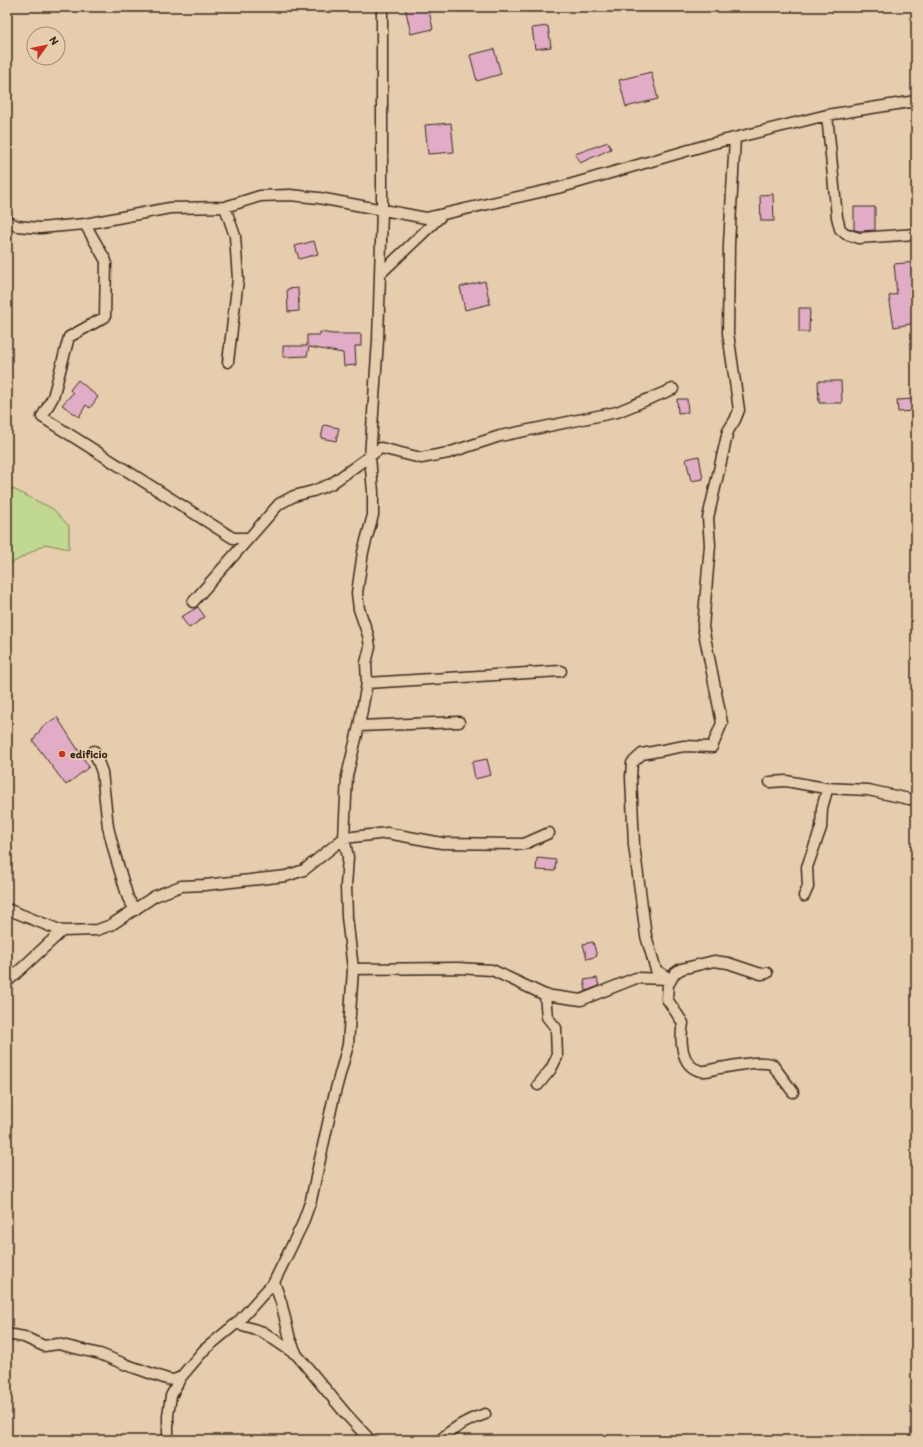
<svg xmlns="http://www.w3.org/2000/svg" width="923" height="1447" font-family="Itim,sans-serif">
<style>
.green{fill:#c0d88f;stroke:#7e8156}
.building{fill:#e0acc6;stroke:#3b2a1e}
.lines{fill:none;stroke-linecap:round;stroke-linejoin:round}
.minor-casing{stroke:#3b2a1e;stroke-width:13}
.minor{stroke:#e5cdad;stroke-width:10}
.poi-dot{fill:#c8321e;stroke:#e5cdad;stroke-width:1.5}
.labels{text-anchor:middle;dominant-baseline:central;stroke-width:3.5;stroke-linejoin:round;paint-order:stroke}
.poi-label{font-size:12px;font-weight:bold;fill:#3b2a1e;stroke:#e5cdad;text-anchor:start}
</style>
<rect width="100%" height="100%" fill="#e5cdad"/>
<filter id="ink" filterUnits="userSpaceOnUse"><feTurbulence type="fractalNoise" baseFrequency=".025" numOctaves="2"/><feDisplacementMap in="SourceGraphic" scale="8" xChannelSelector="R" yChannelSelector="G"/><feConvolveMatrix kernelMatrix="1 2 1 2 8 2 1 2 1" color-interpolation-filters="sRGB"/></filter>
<g filter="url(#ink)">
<path class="green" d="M 7,486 L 53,509 L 69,526 L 69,549 L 45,544 L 7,566 Z"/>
<path class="building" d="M 405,7 L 428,7 L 433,29 L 411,34 Z
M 548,26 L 551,47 L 535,49 L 532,28 Z
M 494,49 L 501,74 L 477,81 L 470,55 Z
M 651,72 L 658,99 L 626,107 L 619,80 Z
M 451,123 L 454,152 L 428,154 L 425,125 Z
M 608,142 L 611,149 L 580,163 L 575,154 Z
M 773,194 L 774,221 L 761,221 L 760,195 Z
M 854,207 L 875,207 L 875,230 L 860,231 L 854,230 Z
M 314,241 L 318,254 L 299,259 L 295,246 Z
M 916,262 L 916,323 L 894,327 L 889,296 L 897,294 L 894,264 Z
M 485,281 L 490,304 L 465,310 L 460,287 Z
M 298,288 L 299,311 L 288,312 L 287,289 Z
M 799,308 L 810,308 L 809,332 L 799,332 Z
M 320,332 L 333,334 L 361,334 L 361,346 L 355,346 L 356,365 L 344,366 L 343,353 L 309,347 L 307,356 L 283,357 L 283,346 L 307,346 L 307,335 L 320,335 Z
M 78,380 L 98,397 L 90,408 L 86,405 L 79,417 L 62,405 L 73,393 L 70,390 Z
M 818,381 L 841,381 L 842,403 L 819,403 Z
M 677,399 L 687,399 L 688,412 L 678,413 Z
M 914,399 L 915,411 L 898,412 L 897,400 Z
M 324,425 L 339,428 L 336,441 L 321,438 Z
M 699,456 L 703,479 L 691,481 L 686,459 Z
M 198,607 L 205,617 L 189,628 L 181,617 Z
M 57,717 L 89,767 L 66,785 L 33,741 L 42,727 Z
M 487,759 L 491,775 L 475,779 L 472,762 Z
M 537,858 L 556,860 L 555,871 L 536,870 Z
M 593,942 L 597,956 L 587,959 L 583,944 Z
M 597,978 L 599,986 L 586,991 L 584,980 Z"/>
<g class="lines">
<defs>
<path id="minor" d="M 827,115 L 837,217 L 840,229 L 846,234 L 859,238 L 916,234
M 225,207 L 235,236 L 238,279 L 228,362
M 7,221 L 17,226 L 40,228 L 85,224 L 170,208 L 225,207 L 260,196 L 290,195 L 319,198 L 426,218 L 562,187 L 710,144 L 827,115 L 916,101
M 85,224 L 106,261 L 105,317 L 69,337 L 53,397 L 42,417 L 233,538 L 249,538
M 380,274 L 441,216
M 193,602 L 279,504 L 294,496 L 313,491 L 331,484 L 381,448 L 421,458 L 448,453 L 500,436 L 617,412 L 673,389
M 367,683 L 561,671
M 359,726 L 459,722
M 94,751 L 102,772 L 108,827 L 115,855 L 128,898 L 135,910
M 770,782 L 786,781 L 825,788 L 868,790 L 909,799 L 916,799
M 804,896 L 808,887 L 807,867 L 821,828 L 822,808 L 826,794 L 825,788
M 7,909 L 62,931 L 97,930 L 111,925 L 155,896 L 181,886 L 205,885 L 286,876 L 304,870 L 344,838 L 387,833 L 442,843 L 524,844 L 549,833
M 353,969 L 457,968 L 492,970 L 545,995 L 581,1000 L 636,978 L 670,979
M 767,973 L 761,974 L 728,963 L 714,961 L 681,969 L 675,973 L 668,985 L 667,999 L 683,1023 C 680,1038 680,1067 701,1071 C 706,1072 714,1069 719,1068 C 736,1066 755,1060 772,1064 L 793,1092
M 670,979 L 656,970 L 646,936 L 634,845 L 631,777 L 632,763 L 642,754 L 684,746 L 712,747 L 722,723 L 703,627 L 710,545 L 708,518 L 728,431 L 735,420 L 739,410 L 728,333 L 729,244 L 735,138
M 7,982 L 62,931
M 538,1085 L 551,1069 L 557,1057 L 556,1028 L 547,1017 L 545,995
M 274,1282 L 281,1302 L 290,1339 L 297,1355 L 346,1414 L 370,1440
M 238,1322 L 243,1326 L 263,1332 L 297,1355
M 7,1334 L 24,1337 L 44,1346 L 58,1344 L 100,1354 L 127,1365 L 167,1379 L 174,1380 L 181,1377
M 168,1440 L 168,1415 L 171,1396 L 181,1377 L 204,1350 L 238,1322 L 274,1282 L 302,1225 L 311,1200 L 334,1096 L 348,1045 L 353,969 L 347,917 L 346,886 L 348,857 L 344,838 L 347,776 L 359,726 L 367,683 L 366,663 L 370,647 L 368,635 L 359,609 L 357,593 L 363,552 L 373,515 L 373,492 L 370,457 L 378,340 L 382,210 L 382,7
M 440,1440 C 452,1429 469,1419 485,1414"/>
</defs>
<use href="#minor" class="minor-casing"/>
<use href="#minor" class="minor"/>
</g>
</g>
<circle class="poi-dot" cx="62" cy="754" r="4"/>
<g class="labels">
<g class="poi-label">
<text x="70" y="754">edificio</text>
</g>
</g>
<rect width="923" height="1447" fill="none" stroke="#e5cdad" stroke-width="24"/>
<rect x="12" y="12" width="899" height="1423" fill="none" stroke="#3b2a1e" stroke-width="1.5" filter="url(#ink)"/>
<g transform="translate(46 46) rotate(57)"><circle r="19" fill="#e5cdad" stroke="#a18c74"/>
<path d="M0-3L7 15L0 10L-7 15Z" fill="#c8321e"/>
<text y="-6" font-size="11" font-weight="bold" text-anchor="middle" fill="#3b2a1e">N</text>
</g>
</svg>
